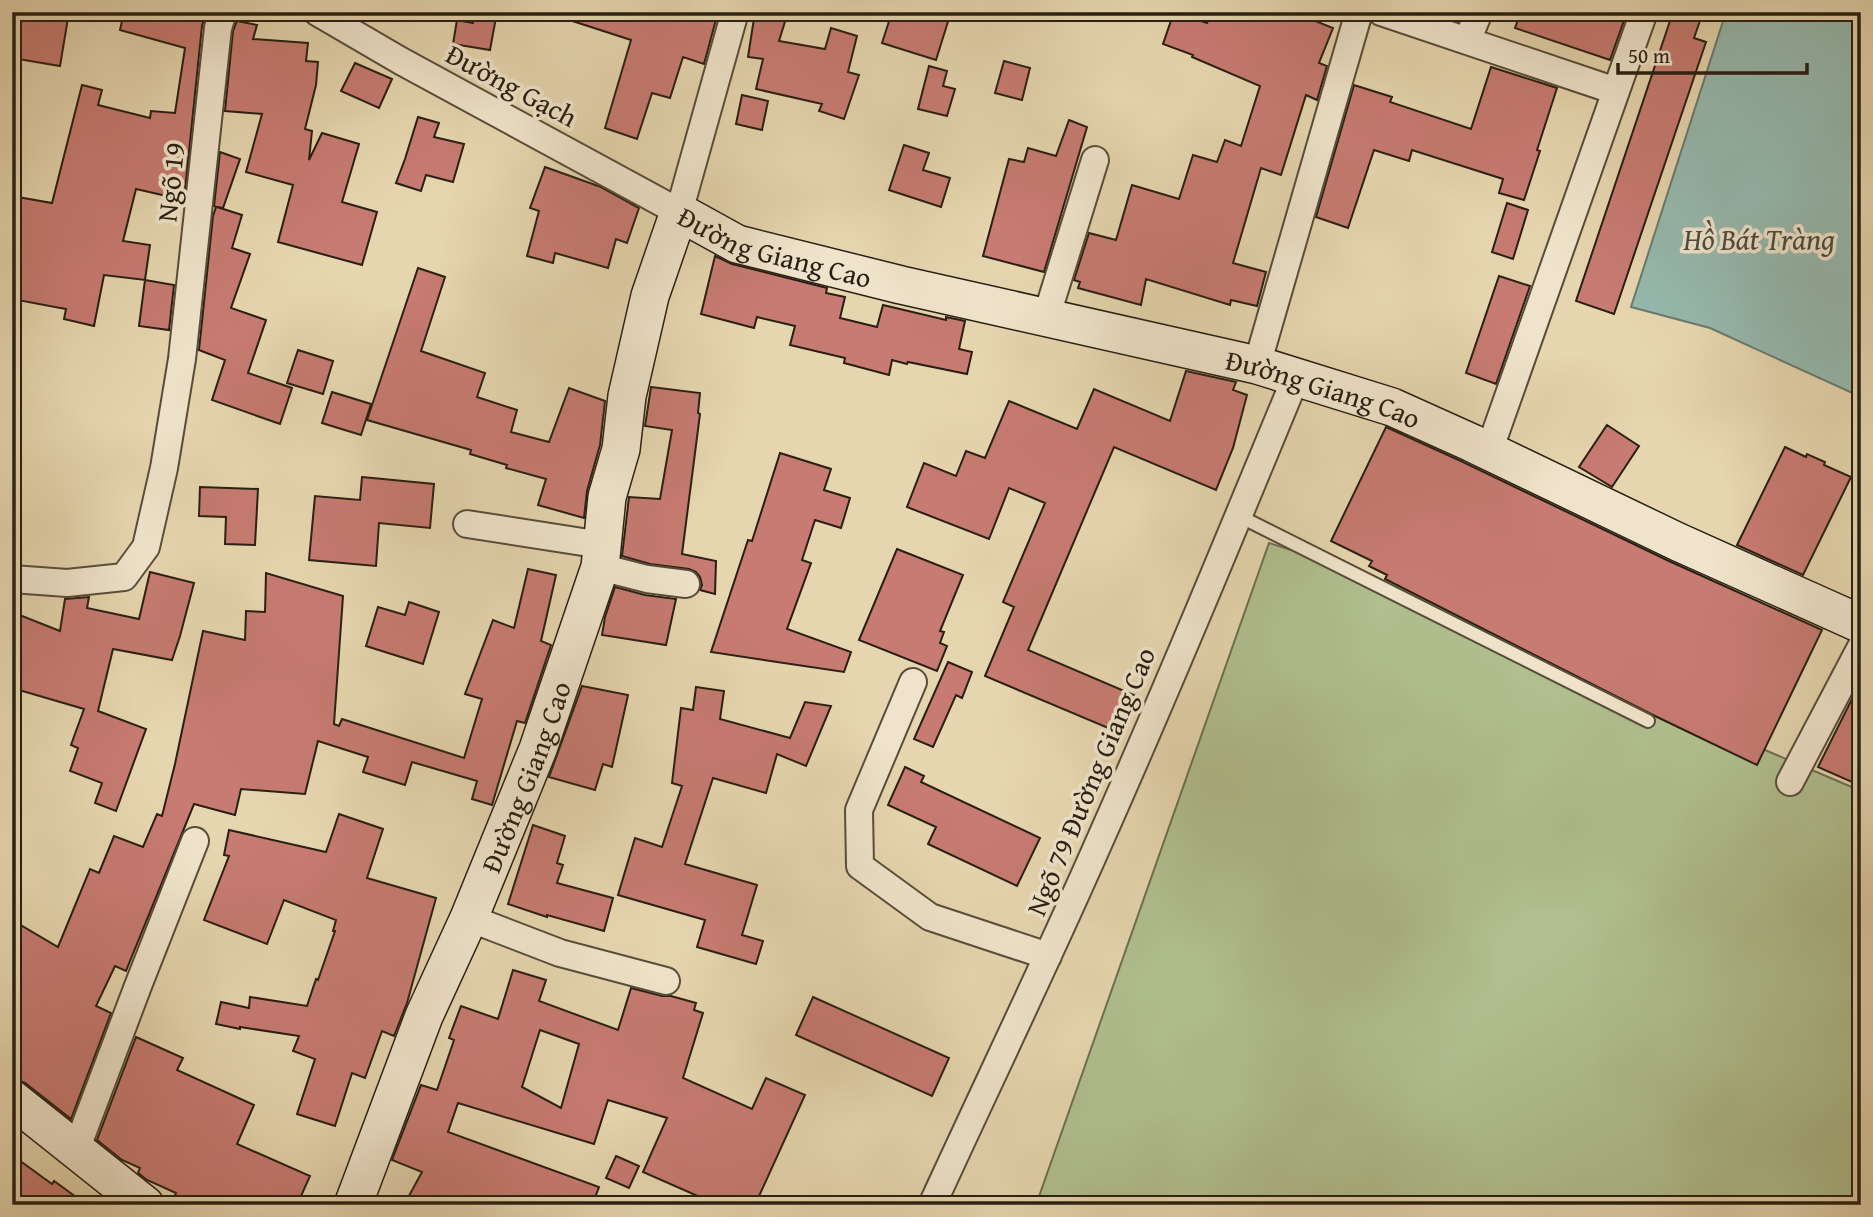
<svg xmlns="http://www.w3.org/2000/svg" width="1873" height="1217" font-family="'Gentium Book Plus',serif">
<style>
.green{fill:#b0bf8f;stroke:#6c6f51;stroke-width:2}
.water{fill:#96b9ae;stroke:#6a7b70;stroke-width:2}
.building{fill:#c77b72;stroke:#291f13;stroke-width:2;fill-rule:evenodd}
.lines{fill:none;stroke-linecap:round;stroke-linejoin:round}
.lane-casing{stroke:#584d3a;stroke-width:16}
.street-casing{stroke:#584d3a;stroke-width:30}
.secondary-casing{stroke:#291f13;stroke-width:40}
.lane{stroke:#efe4cb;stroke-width:12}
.street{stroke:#efe4cb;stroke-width:26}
.secondary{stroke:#efe4cb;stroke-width:37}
.labels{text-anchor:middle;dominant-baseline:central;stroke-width:7;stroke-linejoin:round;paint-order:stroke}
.street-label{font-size:28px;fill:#291f13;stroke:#efe4cb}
.water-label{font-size:30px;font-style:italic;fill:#4a4d42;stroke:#efe4cb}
</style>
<rect width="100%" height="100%" fill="#e6d6af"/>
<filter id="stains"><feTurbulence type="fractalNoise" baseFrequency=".00286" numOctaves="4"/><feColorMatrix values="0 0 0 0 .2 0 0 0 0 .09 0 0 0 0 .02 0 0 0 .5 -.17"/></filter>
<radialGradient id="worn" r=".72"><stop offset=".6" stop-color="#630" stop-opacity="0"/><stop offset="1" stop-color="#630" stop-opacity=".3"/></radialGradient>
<path class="green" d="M 1269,543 L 1316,558 L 1861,791 L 1861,1205 L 1036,1205 Z"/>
<path class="water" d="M 1726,12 L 1861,12 L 1861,397 L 1710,328 L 1631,307 Z"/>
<path class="building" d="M 12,12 L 69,12 L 60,66 L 12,58 Z
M 124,12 L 206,12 L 202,26 L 184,200 L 136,189 L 123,241 L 150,245 L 145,280 L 104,275 L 94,326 L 64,319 L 66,309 L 12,299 L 12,196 L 52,203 L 82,85 L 102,90 L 98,105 L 150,118 L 151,111 L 175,113 L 185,48 L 120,30 Z
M 474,12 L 497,12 L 490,50 L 453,44 L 457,20 L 473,23 Z
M 558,12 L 718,12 L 704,64 L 683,57 L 670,98 L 652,93 L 637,139 L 605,128 L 631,40 L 557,16 Z
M 755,12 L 788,12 L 779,41 L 825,49 L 831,28 L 857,36 L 848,72 L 859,75 L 844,119 L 819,111 L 822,104 L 756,89 L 763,59 L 748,57 Z
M 892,12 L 951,12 L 936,60 L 882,43 Z
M 1174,12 L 1207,23 L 1212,12 L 1293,12 L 1333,28 L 1319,63 L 1327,66 L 1317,100 L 1306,95 L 1281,175 L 1261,168 L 1233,263 L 1266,272 L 1257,306 L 1231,300 L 1230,305 L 1146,279 L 1141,305 L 1078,288 L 1080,282 L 1074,280 L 1089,233 L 1116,240 L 1132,185 L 1179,199 L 1193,155 L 1217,162 L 1225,140 L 1241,146 L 1260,86 L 1192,57 L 1193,55 L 1163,44 Z
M 1521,12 L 1627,12 L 1610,60 L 1515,28 Z
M 1673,12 L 1703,12 L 1694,38 L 1706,42 L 1614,314 L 1576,301 Z
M 237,21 L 257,25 L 253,39 L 308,43 L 306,61 L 318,62 L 316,85 L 305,129 L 312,131 L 309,160 L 322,133 L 359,144 L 342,202 L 377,212 L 362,265 L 278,242 L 293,185 L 246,172 L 262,114 L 225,111 L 233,31 Z
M 1004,61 L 1030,68 L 1022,100 L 995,93 Z
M 355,63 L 392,79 L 379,108 L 341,91 Z
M 929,66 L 947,71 L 943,86 L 955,89 L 947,116 L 918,109 Z
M 1491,67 L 1557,88 L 1537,150 L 1540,151 L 1524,200 L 1499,193 L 1503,179 L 1412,150 L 1409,161 L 1374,150 L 1348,228 L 1316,217 L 1354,85 L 1392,97 L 1390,102 L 1471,129 Z
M 742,95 L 768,101 L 762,130 L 736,124 Z
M 418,117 L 439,123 L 434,137 L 464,144 L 453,182 L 426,175 L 421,191 L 396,183 L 405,159 Z
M 1069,120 L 1087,127 L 1044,272 L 983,256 L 1009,159 L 1024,162 L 1028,148 L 1056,156 Z
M 904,145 L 929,153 L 923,170 L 950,178 L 941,207 L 889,190 Z
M 220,152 L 240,159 L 223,208 L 217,207 L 242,215 L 232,248 L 250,254 L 231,308 L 266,320 L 248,373 L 292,388 L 280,424 L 212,400 L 225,360 L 199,350 L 213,216 L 216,207 L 214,206 Z
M 545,167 L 601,187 L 639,208 L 627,243 L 616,239 L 608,268 L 555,253 L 553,263 L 527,256 L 539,211 L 530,208 Z
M 1507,203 L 1528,210 L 1513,259 L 1492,252 Z
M 715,256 L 732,264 L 827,288 L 826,293 L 845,297 L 840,318 L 877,327 L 883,305 L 946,320 L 946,317 L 965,321 L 959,349 L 972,352 L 967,374 L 908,362 L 907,364 L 892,360 L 889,375 L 844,363 L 845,358 L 790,345 L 795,326 L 757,317 L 754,328 L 701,314 Z
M 418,268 L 445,277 L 421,351 L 485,373 L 477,397 L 517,410 L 511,432 L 549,442 L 569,388 L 605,401 L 600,445 L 587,491 L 584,518 L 538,505 L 546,479 L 506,468 L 507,465 L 470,454 L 471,450 L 367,420 Z
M 1499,276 L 1530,286 L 1496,384 L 1466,373 Z
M 145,280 L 174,285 L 169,330 L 139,326 Z
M 298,350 L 333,361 L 323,394 L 287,383 Z
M 1186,371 L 1236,382 L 1233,390 L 1247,395 L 1233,448 L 1216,490 L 1114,447 L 1028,650 L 1136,696 L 1120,733 L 985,676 L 1014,607 L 1003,602 L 1045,503 L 1009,488 L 989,539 L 907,507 L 924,463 L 956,476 L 966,451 L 985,458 L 1009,401 L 1077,429 L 1094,389 L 1170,421 Z
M 651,387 L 700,393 L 698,413 L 700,414 L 682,554 L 716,561 L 715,594 L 700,590 L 702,585 L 700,577 L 696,572 L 689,569 L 650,564 L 622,556 L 629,497 L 660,499 L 672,430 L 645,426 Z
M 332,392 L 371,404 L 361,435 L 322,423 Z
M 1607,425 L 1639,446 L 1612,487 L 1579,467 Z
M 1386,427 L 1463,462 L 1669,561 L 1822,630 L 1757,765 L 1655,716 L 1385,579 L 1387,575 L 1369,566 L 1372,561 L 1331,541 Z
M 1785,447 L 1806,457 L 1807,454 L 1825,462 L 1824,465 L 1851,477 L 1803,575 L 1737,545 Z
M 780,453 L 831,469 L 824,490 L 850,498 L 841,528 L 815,520 L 802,560 L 811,563 L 787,629 L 851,652 L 844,672 L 711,652 L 748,540 L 752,541 Z
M 362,477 L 434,484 L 430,528 L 379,523 L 376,566 L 309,560 L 315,496 L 360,500 Z
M 200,487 L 258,489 L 255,545 L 225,544 L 226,517 L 199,516 Z
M 897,549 L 963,575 L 940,631 L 944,632 L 940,643 L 947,646 L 937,671 L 859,640 Z
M 528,569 L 556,575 L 541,641 L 551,645 L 525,723 L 517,721 L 492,805 L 472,799 L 477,781 L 412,762 L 405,785 L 363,772 L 368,757 L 318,741 L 305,794 L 241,789 L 235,815 L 194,804 L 126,971 L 115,966 L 96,1006 L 111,1013 L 71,1119 L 25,1083 L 12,1078 L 12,920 L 58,947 L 90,869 L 99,873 L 114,836 L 143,847 L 157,814 L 162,816 L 175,764 L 203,631 L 245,640 L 246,611 L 265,612 L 266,573 L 343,596 L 334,724 L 339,726 L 342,719 L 464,758 L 482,699 L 465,694 L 493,620 L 514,628 Z
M 150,572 L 194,583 L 180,636 L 172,660 L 113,649 L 98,711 L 146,729 L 116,811 L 95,803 L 102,783 L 70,771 L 78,748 L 71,745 L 84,709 L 12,688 L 12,612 L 60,631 L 65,599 L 89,597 L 87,608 L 139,619 Z
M 615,587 L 645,595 L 676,599 L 666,645 L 602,635 L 605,617 Z
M 409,602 L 439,612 L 423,664 L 366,646 L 378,607 L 405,615 Z
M 948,662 L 972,672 L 962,698 L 956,695 L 933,747 L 914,739 Z
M 1861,681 L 1861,786 L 1818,767 Z
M 582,686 L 628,695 L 612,767 L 603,764 L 595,790 L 549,777 Z
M 696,687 L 724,691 L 720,719 L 790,738 L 805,702 L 831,706 L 806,766 L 777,754 L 766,793 L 713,778 L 685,864 L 757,885 L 742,935 L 763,941 L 756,964 L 697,947 L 705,920 L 618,895 L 635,838 L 662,847 L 682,786 L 672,783 L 681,708 L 693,710 Z
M 905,767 L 924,776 L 921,782 L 1040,838 L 1017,886 L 928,844 L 936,827 L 888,805 Z
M 339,814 L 383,829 L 367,878 L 436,898 L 407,1003 L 394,1036 L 382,1031 L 365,1078 L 352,1073 L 335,1126 L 297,1114 L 315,1059 L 293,1051 L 299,1036 L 240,1027 L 240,1029 L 216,1024 L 221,1002 L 249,1008 L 250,997 L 307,1006 L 316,979 L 318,980 L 335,931 L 333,931 L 336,920 L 284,900 L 267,944 L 204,920 L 229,856 L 224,855 L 229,830 L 326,852 Z
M 533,825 L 565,836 L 557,863 L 563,865 L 557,883 L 613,898 L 604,931 L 547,915 L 547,917 L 508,904 Z
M 513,970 L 546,980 L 539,1001 L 618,1030 L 631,988 L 662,996 L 671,996 L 696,1003 L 694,1010 L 703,1013 L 683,1078 L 752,1109 L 766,1078 L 805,1095 L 755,1205 L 718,1205 L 643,1172 L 667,1118 L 608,1100 L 594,1144 L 458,1103 L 448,1132 L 599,1187 L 592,1205 L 404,1205 L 422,1172 L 392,1160 L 421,1085 L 437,1090 L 454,1040 L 449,1038 L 461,1006 L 498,1019 ZM 540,1030 L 579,1044 L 561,1108 L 522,1087 Z
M 813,997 L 949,1058 L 932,1096 L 796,1035 Z
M 136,1037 L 183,1058 L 177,1070 L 254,1105 L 237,1144 L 310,1176 L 297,1205 L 171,1205 L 176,1193 L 147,1180 L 138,1173 L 140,1168 L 122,1160 L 97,1140 Z
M 12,1155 L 52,1184 L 54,1181 L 87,1205 L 12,1205 Z
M 616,1156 L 639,1166 L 629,1188 L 606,1178 Z"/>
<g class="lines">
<defs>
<path id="lane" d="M 1239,516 L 1648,721"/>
<path id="street" d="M 317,12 L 401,61 L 679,212 L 735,12
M 1381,12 L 1616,91 L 1489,451
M 1467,41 L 1479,12
M 1616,91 L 1644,12
M 1046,318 L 1095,160
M 1257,365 L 1359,12
M 467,524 L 602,545
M 600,567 L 647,579 L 686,584
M 12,579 L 67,583 L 124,577 L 146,547 L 164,468 L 182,359 L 218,28 L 223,12
M 913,682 L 859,810 L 860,866 L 930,917 L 1048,956
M 1790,782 L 1861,647
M 469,918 L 560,953 L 666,981
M 76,1150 L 138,986 L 195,841
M 932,1205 C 988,1083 1046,963 1100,840 C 1168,687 1232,532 1296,377"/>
<g id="secondary">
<path d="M 12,1099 L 145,1205"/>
<path id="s1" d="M 353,1205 L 424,1016 L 469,918 L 538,749 L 600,567 L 607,497 L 621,449 L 627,396 L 650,296 L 679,212 L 737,244 L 901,285 L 1257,365 L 1392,407 L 1472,443 L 1678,542 L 1861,624"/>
</g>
</defs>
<use href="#lane" class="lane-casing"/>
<use href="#street" class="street-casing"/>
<use href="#secondary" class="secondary-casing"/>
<use href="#lane" class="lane"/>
<use href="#street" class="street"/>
<use href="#secondary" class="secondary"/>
</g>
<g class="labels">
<g class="street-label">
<text transform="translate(512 85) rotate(28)">Đường Gạch</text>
<text transform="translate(170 182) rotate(-84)">Ngõ 19</text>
<text stroke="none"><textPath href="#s1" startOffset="1153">Đường Giang Cao</textPath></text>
<text stroke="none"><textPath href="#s1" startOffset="1720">Đường Giang Cao</textPath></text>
<text stroke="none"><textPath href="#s1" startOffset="462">Đường Giang Cao</textPath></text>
<text transform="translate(1090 781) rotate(-67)">Ngõ 79 Đường Giang Cao</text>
</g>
<g class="water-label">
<text x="1759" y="239">Hồ Bát Tràng</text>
</g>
</g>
<rect width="1873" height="1217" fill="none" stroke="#e6d6af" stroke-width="42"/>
<rect x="14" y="14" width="1845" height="1189" fill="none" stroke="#291f13" stroke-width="3.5"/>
<rect x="21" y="21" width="1831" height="1175" fill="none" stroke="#291f13" stroke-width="2"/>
<path d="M1618 63v10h189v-10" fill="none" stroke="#291f13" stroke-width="3.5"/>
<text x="1628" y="63" font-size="21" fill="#291f13" stroke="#efe4cb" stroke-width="5" paint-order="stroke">50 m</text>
<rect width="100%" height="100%" filter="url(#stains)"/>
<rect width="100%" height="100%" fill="url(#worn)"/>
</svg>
